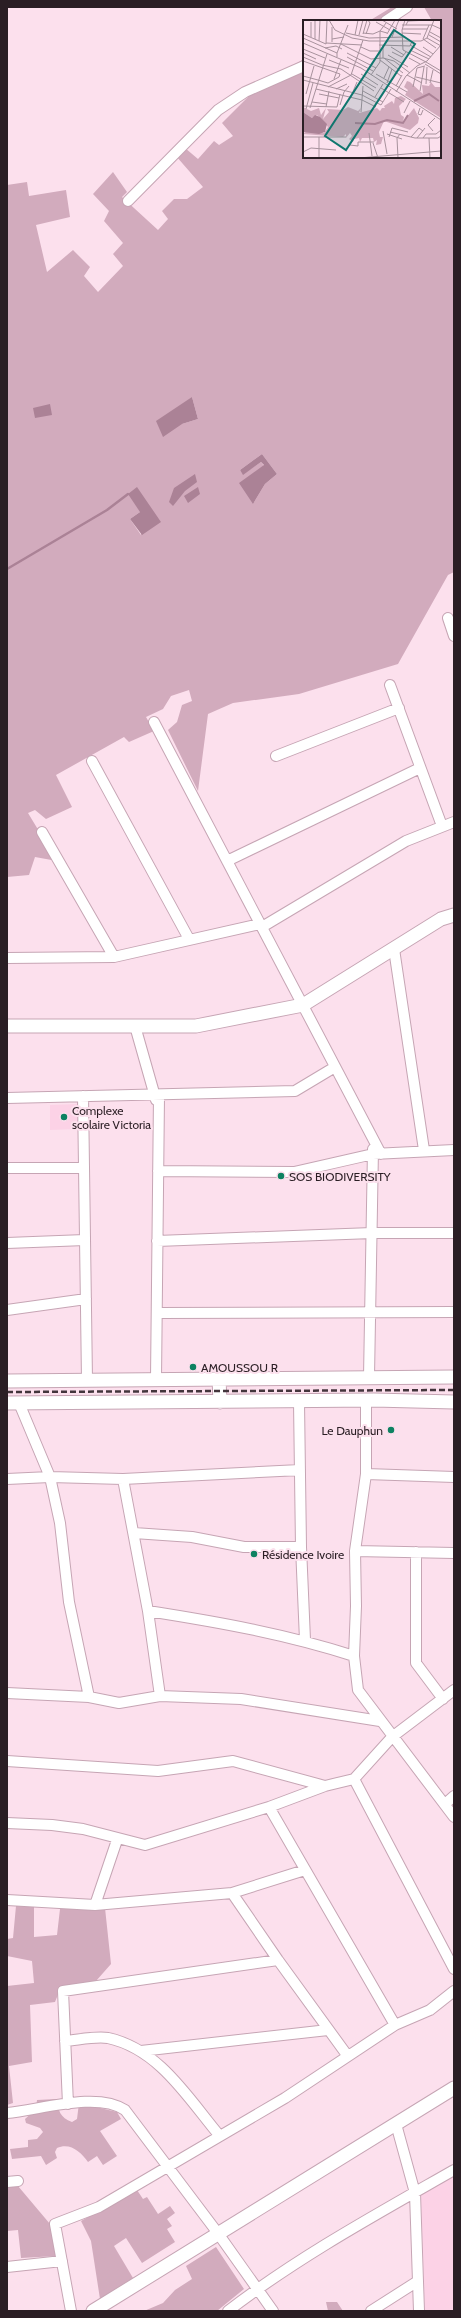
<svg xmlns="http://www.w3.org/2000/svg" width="461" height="2318" font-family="Cabin,sans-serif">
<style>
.built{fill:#fcd2e6}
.green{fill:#d2abbd;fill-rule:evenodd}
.water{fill:#ab8296}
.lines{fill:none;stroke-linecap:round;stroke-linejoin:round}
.stream{stroke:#ab8296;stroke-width:2.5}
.street-casing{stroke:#c6a5b4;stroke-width:12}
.secondary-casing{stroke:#c6a5b4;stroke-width:15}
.street{stroke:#fff;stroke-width:10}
.secondary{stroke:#fff;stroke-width:13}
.rail{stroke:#43353c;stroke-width:2.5;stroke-dasharray:6 3;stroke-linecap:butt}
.poi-dot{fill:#0d8261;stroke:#fce0ed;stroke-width:1.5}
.labels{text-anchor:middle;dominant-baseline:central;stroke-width:4;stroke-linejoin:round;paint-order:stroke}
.poi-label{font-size:12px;fill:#2a1e24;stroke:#fce0ed;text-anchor:start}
.inset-river{fill:none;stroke:#ab8296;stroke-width:2}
.inset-road{fill:none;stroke:#a8929d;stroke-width:1}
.view{fill:#0f766e;fill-opacity:0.15;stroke:#0f766e;stroke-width:2}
.inset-edge{fill:none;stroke:#2a1e24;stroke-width:2}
</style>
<rect width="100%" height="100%" fill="#fce0ed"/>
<path class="built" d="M 77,1104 L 78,1129 L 50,1130 L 50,1105 Z
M 454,2176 L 454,2311 L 425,2311 L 421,2195 Z"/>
<path class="green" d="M 392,7 L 394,7 L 402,21 L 369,21 Z
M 424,7 L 454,7 L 454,572 L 448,575 L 398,664 L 299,694 L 233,703 L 208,714 L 198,791 L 168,730 L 177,722 L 182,705 L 192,701 L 189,690 L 171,696 L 163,709 L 146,717 L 154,731 L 129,742 L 124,737 L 56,775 L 72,807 L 46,819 L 35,810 L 28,813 L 57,861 L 35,857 L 29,875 L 7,877 L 7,185 L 27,182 L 29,196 L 66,190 L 70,217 L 36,225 L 47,272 L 73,250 L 90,267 L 84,276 L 98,292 L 123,266 L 113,254 L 123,243 L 104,221 L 109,211 L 93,194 L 113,172 L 127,192 L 122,197 L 158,230 L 168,219 L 162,211 L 174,199 L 187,199 L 203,187 L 176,156 L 185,148 L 198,159 L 214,141 L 219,145 L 233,136 L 222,123 L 260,85 L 304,59 L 304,157 L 440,157 L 440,21 L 432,21 ZM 192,397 L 198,419 L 182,424 ZM 262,454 L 277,474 L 265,484 L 253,504 L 264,466 L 261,462 L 243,474 L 240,470 ZM 140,512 L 141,535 L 130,519 Z
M 16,1906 L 34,1907 L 34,1937 L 57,1935 L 60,1909 L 105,1908 L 111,1964 L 96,1981 L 90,1984 L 61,1987 L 55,2002 L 30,2005 L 32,2062 L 9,2066 L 13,2103 L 7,2105 L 7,1986 L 34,1983 L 32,1961 L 7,1956 L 7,1939 L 13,1938 Z
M 57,2099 C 58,2110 60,2118 72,2122 L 77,2119 L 79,2103 L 117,2112 L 121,2119 L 100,2131 L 117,2156 L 103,2165 L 97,2156 L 88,2162 C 81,2152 70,2142 57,2148 L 55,2152 L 57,2158 L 46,2165 L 41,2156 L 12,2159 L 10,2149 L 28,2147 L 28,2140 L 37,2139 L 43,2132 L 40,2128 L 26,2123 L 25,2119 L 36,2109 L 37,2100 Z
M 18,2186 L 50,2224 L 56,2256 L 21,2258 L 18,2230 L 7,2231 L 7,2187 Z
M 137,2190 L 143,2199 L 147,2197 L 158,2214 L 170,2206 L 175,2213 L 167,2219 L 172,2226 L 167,2229 L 175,2242 L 142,2263 L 126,2238 L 114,2246 L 133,2278 L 100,2299 L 91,2241 L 81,2221 Z
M 216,2247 L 244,2289 L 217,2311 L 144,2311 L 163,2303 L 175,2290 L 192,2279 L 186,2266 Z
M 326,2302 L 337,2302 L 343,2311 L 328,2311 Z"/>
<path class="water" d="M 192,397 L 198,419 L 182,424 L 163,437 L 156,421 Z
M 50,404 L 52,415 L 35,418 L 33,408 Z
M 262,454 L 277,474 L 265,484 L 253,504 L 239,483 L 264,465 L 261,462 L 243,475 L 240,470 Z
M 195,474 L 197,482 L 185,491 L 173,506 L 169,502 L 174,488 Z
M 137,487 L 161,522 L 142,535 L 130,519 L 140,512 L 128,494 Z
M 198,487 L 200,494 L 188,503 L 184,496 Z"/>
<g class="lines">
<path class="stream" d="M 7,569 L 107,510 L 128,494"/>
<defs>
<path id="street" d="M 386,21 L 407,7
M 128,201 L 218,110 L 245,92 L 304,66
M 448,618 L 454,636
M 390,685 L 442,826
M 154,722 L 381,1154
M 276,756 L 399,708
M 92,761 L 189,939
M 42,832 L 114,957
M 227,861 L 420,768
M 262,927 L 406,841 L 454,822
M 394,949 L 424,1150
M 7,958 L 114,957 L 260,924
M 135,1026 L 156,1100
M 83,1096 L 87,1380
M 7,1098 L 295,1091 L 335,1067
M 7,1168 L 84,1168
M 158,1171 L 294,1172 L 373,1154 L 454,1150
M 157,1241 L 372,1233 L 454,1233
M 7,1243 L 85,1240
M 7,1310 L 86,1299
M 157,1313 L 454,1312
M 369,1377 L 373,1149
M 156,1379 L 159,1096
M 366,1401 L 366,1474 L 355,1551 L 356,1606 L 354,1656 L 358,1690 L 454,1817
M 299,1402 L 301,1547 L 305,1640
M 19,1403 L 50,1477 L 60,1523 L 69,1602 L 89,1697
M 366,1474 L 454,1477
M 7,1479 L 50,1477 L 123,1479 L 300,1470
M 123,1479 L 148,1611 L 160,1696
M 134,1533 L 192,1537 L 244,1547 L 301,1547
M 355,1551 L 454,1553
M 416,1552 L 416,1663 L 443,1699
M 148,1611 C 218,1622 286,1634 354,1656
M 7,1693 L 89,1697 L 119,1703 L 160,1696 L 241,1699 L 380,1721
M 7,1761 L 158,1771 L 233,1761 L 325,1786
M 354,1779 L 454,1969
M 445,1804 L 454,1796
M 269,1807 L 395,2025
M 7,1823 L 52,1825 L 83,1829 L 145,1845 L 269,1807 L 325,1786 L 354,1779 L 392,1737 L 454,1690
M 232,1893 L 278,1960 L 347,2055
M 7,1900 L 95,1905 L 232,1893 L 305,1870
M 95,1905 L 117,1840
M 65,2041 C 78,2040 95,2036 108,2038 C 159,2049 188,2098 219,2135
M 141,2051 L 328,2030
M 68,2104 L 63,1991 L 278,1960
M 7,2113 C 40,2110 97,2091 125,2110 L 217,2232 L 273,2311
M 396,2124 L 415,2193 L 419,2311
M 7,2182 L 18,2181
M 7,2267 L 62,2261
M 71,2311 L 55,2224 L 99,2207 L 285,2098 L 395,2025 L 430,2010 L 454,1991
M 228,2311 C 298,2257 377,2214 454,2170
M 371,2311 L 418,2281"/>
<path id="secondary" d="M 7,1026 L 196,1026 L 303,1005 L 441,919 L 454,915
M 219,1378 L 220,1402
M 7,1381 L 454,1377
M 7,1403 L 374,1400 L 454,1402
M 93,2311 L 454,2088"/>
</defs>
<use href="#street" class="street-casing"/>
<use href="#secondary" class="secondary-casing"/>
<use href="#street" class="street"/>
<use href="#secondary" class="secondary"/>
<path class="rail" d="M 7,1392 L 454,1390"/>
</g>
<g class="poi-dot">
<circle cx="64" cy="1117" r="4"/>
<circle cx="281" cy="1176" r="4"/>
<circle cx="193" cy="1367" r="4"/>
<circle cx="391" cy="1430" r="4"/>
<circle cx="254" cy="1554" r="4"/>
</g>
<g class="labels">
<g class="poi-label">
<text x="72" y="1110">Complexe<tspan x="72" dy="14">scolaire Victoria</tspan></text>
<text x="289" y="1176">SOS BIODIVERSITY</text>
<text x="201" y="1367">AMOUSSOU R</text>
<text x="383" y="1430" text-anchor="end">Le Dauphun</text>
<text x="262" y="1554">Résidence Ivoire</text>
</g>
</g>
<g transform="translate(303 20)">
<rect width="138" height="138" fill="#fce0ed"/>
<path d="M 104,61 L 107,62 L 120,74 L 119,65 L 126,66 L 128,62 L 132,67 L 138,67 L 138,98 L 102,75 L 105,70 L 101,67 ZM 98,76 L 103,79 L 96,86 L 98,95 L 101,97 L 100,102 L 111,88 L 116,98 L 115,103 L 107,110 L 81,101 L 76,112 L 77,117 L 80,117 L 78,124 L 73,125 L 74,120 L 71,122 L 70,118 L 59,118 L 57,122 L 56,118 L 51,119 L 50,122 L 46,119 L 49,116 L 47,113 L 43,118 L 43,114 L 40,117 L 0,114 L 4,111 L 21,113 L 25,107 L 14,95 L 9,98 L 0,92 L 0,87 L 8,91 L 16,88 L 18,95 L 23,88 L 20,99 L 26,92 L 24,89 L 40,90 L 45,87 L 55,91 L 58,88 L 56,93 L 74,88 L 77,91 L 79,88 L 82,88 L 81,86 L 89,81 L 91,84 L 92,78 Z" fill="#d2abbd"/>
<path d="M 0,92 L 9,98 L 12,95 L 17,97 L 24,104 L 22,112 L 16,114 L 0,112 Z" fill="#ab8296"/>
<path class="inset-river" d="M 111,81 L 126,74 L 136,81M 52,103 L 72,104 L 84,100 L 100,103 L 105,95"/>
<path class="inset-road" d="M 26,0 L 32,10 L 49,18 L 66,21 L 118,21 L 124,18 L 131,0M 79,0 L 94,9M 102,0 L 99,10 L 100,30 L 123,42M 8,2 L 8,17M 73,2 L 87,10M 99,5 L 129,5 L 138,9M 103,5 L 105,1 L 127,0M 126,5 L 120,19 L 133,28M 99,9 L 124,9M 127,12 L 138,18M 43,13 L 66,18 L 102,17M 60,13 L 70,14 L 77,11 L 83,3M 99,13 L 118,14M 0,14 L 23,24M 60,14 L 64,0M 63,14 L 67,3 L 65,0M 84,14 L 92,0M 52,15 L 55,0M 56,15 L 60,0M 126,15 L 138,22M 89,17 L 96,0M 0,18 L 34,33 L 34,37M 124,18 L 138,26M 12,19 L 12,0M 29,19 L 41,17M 16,21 L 17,0M 29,22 L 29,7M 0,23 L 58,48 L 138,100M 23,23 L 59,25M 23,24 L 24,0M 38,24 L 68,39 L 80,38 L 91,41 L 107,53M 76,25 L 107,26 L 109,21M 107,25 L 128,37M 58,27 L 67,31 L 76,31M 88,27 L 101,35M 120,27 L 130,34M 22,28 L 33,26 L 39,29M 0,29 L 22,38M 107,30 L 126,39M 89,32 L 99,37 L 103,32M 0,33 L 13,39M 34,33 L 45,5M 44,33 L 73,48M 85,35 L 105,47M 0,37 L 19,45 L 38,49 L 71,71M 44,37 L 70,51M 80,38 L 80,25M 81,38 L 100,53M 106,38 L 117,44M 26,40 L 46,48M 77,40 L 98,56M 0,41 L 37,54M 123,42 L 138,51M 122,44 L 138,54M 49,54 L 73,68M 58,54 L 75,65M 73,54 L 104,72M 68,55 L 77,42 L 77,11 L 84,13M 104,55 L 119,63M 0,56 L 15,60M 113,57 L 138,63M 81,58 L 86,47M 31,59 L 38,40M 0,60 L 59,75 L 78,85 L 88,69M 15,60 L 25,63 L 36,57 L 37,54M 84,63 L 89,49M 127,63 L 130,50M 123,64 L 124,47M 93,66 L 99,55M 25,67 L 48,55 L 60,20M 110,67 L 114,48 L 122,46M 78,68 L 101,82M 13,69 L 59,80M 33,69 L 44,64M 60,71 L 80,82M 117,71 L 121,47M 93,72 L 103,56 L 114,46 L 124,41 L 138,25M 3,74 L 11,46M 16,74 L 36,78M 49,74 L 54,62M 72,77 L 80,64M 59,80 L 73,87M 9,82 L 24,84M 37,85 L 41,72 L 46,66M 0,86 L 34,87 L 37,74M 23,87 L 26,71M 7,88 L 24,34M 117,88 L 115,94 L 118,95 L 120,90M 3,89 L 10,63M 58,92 L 60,66M 101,93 L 107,81M 80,111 L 84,134M 130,111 L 125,105 L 132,98M 87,112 L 112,118 L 135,118 L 138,116M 66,113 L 69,136M 84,114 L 99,119M 0,117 L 43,117M 86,117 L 89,108 L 105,112M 108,117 L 116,108 L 120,111M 114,118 L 122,108M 120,118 L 123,114 L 133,114 L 138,110M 126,118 L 127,138M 70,123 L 75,138M 47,125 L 55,126 L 55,122 L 71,122M 0,132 L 8,128 L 33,130M 16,138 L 16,117M 56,138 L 138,131M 95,138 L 94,118 L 97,114"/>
<path class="view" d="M 91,10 L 112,24 L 43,130 L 22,116 Z"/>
<rect width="138" height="138" class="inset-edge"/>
</g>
<rect width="461" height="2318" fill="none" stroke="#2a1e24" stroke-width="16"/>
</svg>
